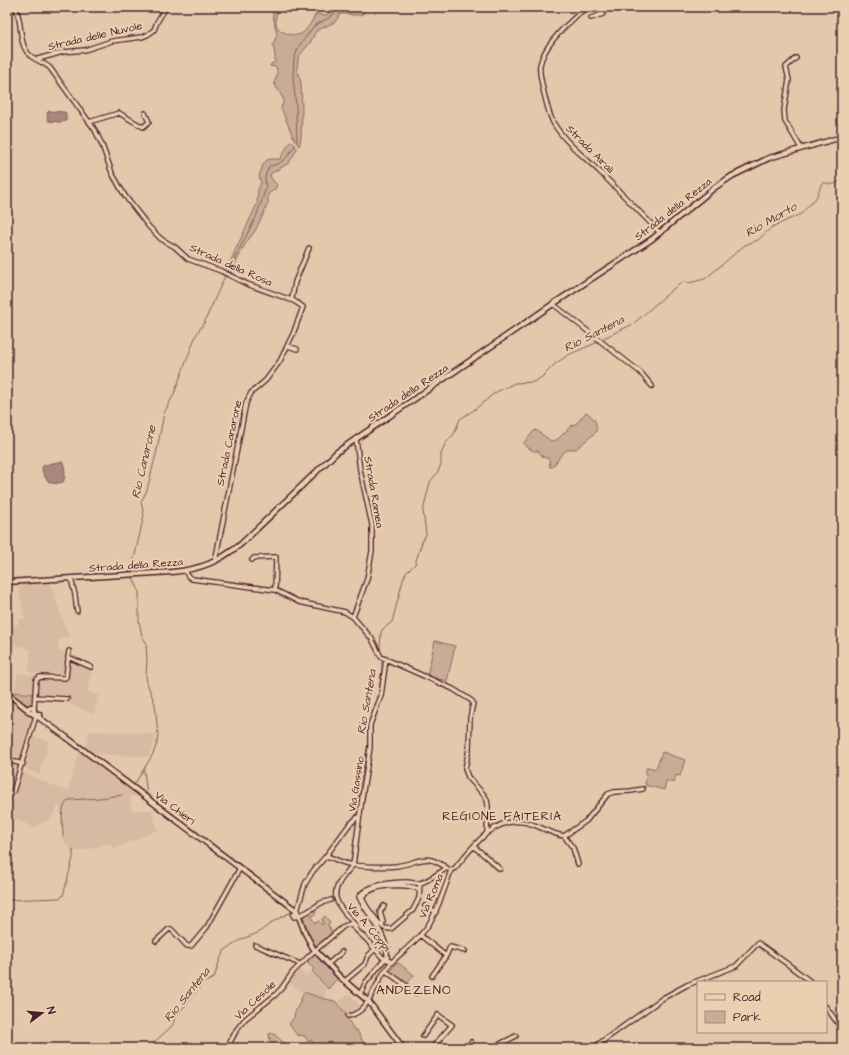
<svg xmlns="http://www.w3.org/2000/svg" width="849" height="1055" font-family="'Architects Daughter',sans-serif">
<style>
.built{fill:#d7baa1}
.green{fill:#caac96;stroke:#8a6660}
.water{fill:#a9877b;stroke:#835d5b}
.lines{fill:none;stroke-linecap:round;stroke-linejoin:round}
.stream{stroke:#835d5b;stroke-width:1}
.minor-casing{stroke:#4a1f2b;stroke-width:6}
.major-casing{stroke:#4a1f2b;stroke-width:7}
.minor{stroke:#eacfb1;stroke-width:3.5}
.major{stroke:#eacfb1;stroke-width:4}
.labels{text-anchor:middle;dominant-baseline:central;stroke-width:4;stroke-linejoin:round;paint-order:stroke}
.street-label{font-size:11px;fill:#4a1f2b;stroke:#eacfb1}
.water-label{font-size:12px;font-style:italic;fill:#5d343b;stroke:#eacfb1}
.neighbourhood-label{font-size:12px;letter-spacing:1px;fill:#4a1f2b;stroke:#eacfb1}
.quarter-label{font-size:13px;letter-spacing:1px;fill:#4a1f2b;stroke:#eacfb1}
</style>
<rect width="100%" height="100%" fill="#e4c8ac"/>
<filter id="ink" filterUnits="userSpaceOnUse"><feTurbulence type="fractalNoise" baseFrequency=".025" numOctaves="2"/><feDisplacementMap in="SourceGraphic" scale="8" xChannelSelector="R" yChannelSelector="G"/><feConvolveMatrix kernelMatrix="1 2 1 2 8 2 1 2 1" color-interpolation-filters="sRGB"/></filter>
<g filter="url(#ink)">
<path class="built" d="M 50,583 L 67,632 L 70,635 L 66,638 L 64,638 L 58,641 L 58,650 L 67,652 L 65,674 L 50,672 L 49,675 L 40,675 L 40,673 L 31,673 L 29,671 L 31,650 L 26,649 L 26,647 L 7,645 L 7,624 L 18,625 L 18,619 L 25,619 L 17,585 Z
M 70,660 L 92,670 L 87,692 L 99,695 L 94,714 L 66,703 L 67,695 L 37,693 L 38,681 L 42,678 L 68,680 Z
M 18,673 L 35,675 L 34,694 L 14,692 Z
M 7,696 L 35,716 L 22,761 L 20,762 L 7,758 Z
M 91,731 L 156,734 L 156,736 L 153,747 L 150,752 L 149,757 L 92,754 L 85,749 L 89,733 Z
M 33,737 L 49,741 L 39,775 L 26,769 L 25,767 Z
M 79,752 L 113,776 L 112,778 L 138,794 L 139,797 L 130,797 L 131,810 L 153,810 L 153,816 L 158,830 L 113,849 L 111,843 L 71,853 L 71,850 L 63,840 L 60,803 L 52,817 L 34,828 L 7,815 L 7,805 L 11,798 L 16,796 L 17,791 L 23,772 L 58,788 L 68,790 Z
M 7,762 L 19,765 L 13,791 L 7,792 Z
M 299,970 L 306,976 L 311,972 L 326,989 L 324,999 L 299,991 L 290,982 Z
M 349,994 L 360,1006 L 347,1015 L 337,1003 Z"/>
<path class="green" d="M 277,7 L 279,8 C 275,16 274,22 279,30 C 302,42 305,32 316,14 L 318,14 L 324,16 L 328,14 L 333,7 L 366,7 L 363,14 C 356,17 348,13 340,14 L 335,22 L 316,31 L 310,43 L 299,56 L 298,60 L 297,69 L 301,83 L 302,110 L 301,139 L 299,146 L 294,139 L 281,108 L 284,100 L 274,83 C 276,78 279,73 276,67 L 270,66 L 271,64 L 275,62 L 275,55 L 273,44 L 277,35 L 272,11 Z
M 292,141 L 297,149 L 289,163 L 270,174 L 271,178 L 277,185 L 275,189 L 268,194 L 268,203 L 263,215 L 255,231 L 245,244 L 231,273 L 228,273 L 224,271 L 228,266 L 257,204 L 258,189 L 261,183 L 259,176 L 263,165 L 267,160 L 271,159 L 280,159 L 290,142 Z
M 586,412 C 594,418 598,422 596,432 L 576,449 C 561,448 561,458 552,467 L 550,467 L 549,459 L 543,457 L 538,451 L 533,451 L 523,444 L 534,431 L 536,430 L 551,441 L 557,440 L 571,426 L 577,423 Z
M 435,641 L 455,646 L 447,681 L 427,676 Z
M 14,692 L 34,694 L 32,705 L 27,705 L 13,695 Z
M 662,752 L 685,760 L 680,776 L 676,775 L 674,783 L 666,781 L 664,790 L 645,785 L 646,778 L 647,778 L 648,775 L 645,774 L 647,767 L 656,769 Z
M 314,909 L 316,913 L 311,917 L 315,923 L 319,921 L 322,925 L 323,924 L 322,919 L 325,916 L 330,923 L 328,925 L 332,933 L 316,946 L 309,935 L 303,916 Z
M 314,953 L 338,978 L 328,989 L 312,971 L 314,969 L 306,960 Z
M 397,962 L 414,975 L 406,985 L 389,972 Z
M 304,992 L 321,998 L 335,1001 L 349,1017 L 347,1018 L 355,1031 L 357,1030 L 364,1044 L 359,1048 L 321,1048 L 319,1045 L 312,1043 L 312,1040 L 308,1042 L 305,1036 L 297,1035 L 289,1024 L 295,1016 L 294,1015 Z
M 270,1033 C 278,1035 276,1037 282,1041 C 285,1044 287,1043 290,1048 L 264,1048 L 270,1041 L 269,1034 Z"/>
<path class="water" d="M 49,111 L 64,112 L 66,113 L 66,121 L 59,122 L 48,121 L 47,113 Z
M 58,462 L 63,462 C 65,468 66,477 63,482 C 54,484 50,485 45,477 C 43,473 42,472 42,467 L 44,465 Z"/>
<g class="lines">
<path class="stream" d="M 297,142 L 296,106 L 293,77 L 294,59 L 299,46 L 314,26 L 330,17 L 340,8 L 357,11 L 359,7
M 227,273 L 256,217 L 266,188 L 265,177 L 269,166 C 284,164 287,157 295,145
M 600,340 L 633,324 L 673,289 L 683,282 L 689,283 L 705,279 L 745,245 L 758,240 L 772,227 L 801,214 L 816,198 L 822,183 C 827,182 830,185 834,184 C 837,183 839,181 842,180
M 131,572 L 144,515 L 141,502 L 147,490 L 157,450 L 164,413 L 174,394 L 196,335 L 204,323 L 225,276
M 132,575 L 139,591 L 139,621 L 142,636 L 146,642 L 147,660 L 146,675 L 147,683 L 155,704 L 158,734 L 157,743 L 153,754 L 134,785
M 381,653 L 380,646 L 381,632 L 382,630 L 392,622 L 403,580 L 406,573 L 415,564 L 422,542 L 426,534 L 423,511 L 430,482 L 438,472 L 441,464 L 441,454 L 445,444 L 454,434 L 460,419 L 474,410 L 496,392 L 515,383 L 534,382 L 542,377 L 555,364 L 568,355 L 598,342
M 377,703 L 382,671 L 382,658
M 368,739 L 368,730 L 369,722
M 144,771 L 147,795 L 246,870
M 357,815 L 359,790 L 368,744
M 63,836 C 63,825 59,807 69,800 L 100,798 L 122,795
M 299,899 L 302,885 L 310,871
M 7,900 L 59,898 L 63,896 L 73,858 L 73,850
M 148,1048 L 172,1026 L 175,1018 L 203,983 L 214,978 L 220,959 L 225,950 L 242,939 L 258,933 L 274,921 L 293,911"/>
<defs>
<path id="minor" d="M 15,7 C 23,21 18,40 27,52 C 32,60 43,61 50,68 L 95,130 L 102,145 L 112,173 L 125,196 L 149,227 L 161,239 L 175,247 L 188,259 L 221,271 L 247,284 L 294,301 L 303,307 L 293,334 L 280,361 L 266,380 L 251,393 L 246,403 L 215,562
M 587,7 C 571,20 544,44 540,65 C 538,74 549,116 554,124 C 565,142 583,156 598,170 C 619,191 640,212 660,233
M 591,18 L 603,14 L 600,7
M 796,58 L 786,67 L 789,80 L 784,110 L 785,121 L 801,148
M 38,59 L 63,52 L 85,50 L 112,41 L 142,37 L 147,35 L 154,30 L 157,22 L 166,7
M 89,122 L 119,113 L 143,127 L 149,122 L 145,113
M 292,298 L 295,282 L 309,248
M 553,304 L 640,372 L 652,386
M 288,346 L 297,349
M 252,560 L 254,558 L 276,557 L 275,590
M 185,571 L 188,576 L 192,579 L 275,590 L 299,602 L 345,612 L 353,617 L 372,639 L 381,657 L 453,689 L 472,701 L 473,703 L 470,718 L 469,749 L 465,769 L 468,777 L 485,796 L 487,800 L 488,806 L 487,832
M 71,578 L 75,595 L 77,611
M 353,617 L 367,579 L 372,551 L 372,525 L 360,470 L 356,439
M 68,657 L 91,667
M 35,697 L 67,699
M 34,708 L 36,680 L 40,677 L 65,678 L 66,677 L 69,651
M 7,760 L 23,764
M 7,796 L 13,792 L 36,716
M 564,836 L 573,848 L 578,864
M 474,847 C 484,854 491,862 500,869
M 326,856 C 334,858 341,863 349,864 C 359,867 386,867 396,866 C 420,863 425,851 448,869
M 353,865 L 363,791 L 370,748 L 370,725 L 381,696 L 386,659
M 353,865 C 327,894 332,899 356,926
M 451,870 L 455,868 C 472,848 493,817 523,822 C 538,824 550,834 564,836 L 586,821 L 608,794 L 614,792 L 631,791 L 643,789
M 419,889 C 405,883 372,884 362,897 C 364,905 378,923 384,928 L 391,929 L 413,910 L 419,898 L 420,883
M 331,900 L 321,903 L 307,912 L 294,917 L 293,915 L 297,911 L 305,884 L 313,871 L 326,856 L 349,825 L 359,816
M 425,906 L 436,912
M 382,926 L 383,922 L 380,912 L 384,906
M 420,935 L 446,956 L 450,947 L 465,951
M 366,939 L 382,957 L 392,962
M 156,941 L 169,929 L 171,929 L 187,946 L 191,946 L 207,927 L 240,868
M 255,945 L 300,964
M 387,960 C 389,937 372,920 361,901 L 359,897 C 366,884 394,882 407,882 C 411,882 416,884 420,883 C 427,882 440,872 447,868
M 328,964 L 342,952
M 386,971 L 416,993
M 432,976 L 446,956
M 345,981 L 365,964 L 368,956 L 375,949
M 360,994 L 366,982 L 385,959
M 826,1007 L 842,1029
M 348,1016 C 366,1013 371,995 379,981 C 382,975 388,966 393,961 C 405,949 420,939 429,924 C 439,907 445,888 451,870
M 423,1036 L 438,1015 L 452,1025 L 432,1048
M 471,1042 L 474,1048
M 227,1048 L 237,1029 L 245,1019 L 274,996 L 281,989 L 293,972 L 311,954 L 344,926 L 350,924 L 367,940
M 492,1048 L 516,1036
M 593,1048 L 663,998 L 687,985 L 736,966 L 758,943 L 786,963 L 811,982"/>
<path id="major" d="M 7,582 L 172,572 C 202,569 218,562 241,544 L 337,452 L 553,304 L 652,239 L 714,188 L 732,176 L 769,158 L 842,137
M 7,693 L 28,710
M28 710a3 3 0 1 1 6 0a3 3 0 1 1-6 0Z
M 32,713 L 37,717 L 39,717 L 39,714 L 36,714 L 34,711
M 38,717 L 66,737 L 297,911 L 305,933 L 313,948 L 340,977 L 369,1002 L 403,1048"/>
</defs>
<use href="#minor" class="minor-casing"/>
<use href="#major" class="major-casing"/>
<use href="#minor" class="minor"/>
<use href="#major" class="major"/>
</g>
</g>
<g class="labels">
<g class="street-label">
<text transform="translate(95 36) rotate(-13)">Strada delle Nuvole</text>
<text transform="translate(590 149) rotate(45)">Strada Airali</text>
<text transform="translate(673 209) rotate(-38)">Strada della Rezza</text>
<text transform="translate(231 265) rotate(24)">Strada della Rosa</text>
<text transform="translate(408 393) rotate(-34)">Strada della Rezza</text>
<text transform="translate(229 443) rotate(-78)">Strada Canarone</text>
<text transform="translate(374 492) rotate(80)">Strada Ramea</text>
<text transform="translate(136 565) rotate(-4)">Strada della Rezza</text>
<text transform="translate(356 784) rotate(-81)">Via Gassino</text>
<text transform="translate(175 808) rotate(37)">Via Chieri</text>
<text transform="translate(431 896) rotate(-67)">Via Roma</text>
<text transform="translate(369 927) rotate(49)">Via A. Coppi</text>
<text transform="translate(255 1000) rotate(-43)">Via Cesole</text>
</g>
<g class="water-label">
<text transform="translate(771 220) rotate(-30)">Rio Morto</text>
<text transform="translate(594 334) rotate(-27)">Rio Santena</text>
<text transform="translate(144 462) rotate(-77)">Rio Canarone</text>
<text transform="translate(367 702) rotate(-80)">Rio Santena</text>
<text transform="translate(187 995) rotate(-51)">Rio Santena</text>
</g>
<g class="neighbourhood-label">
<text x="502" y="816">REGIONE FAITERIA</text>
</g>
<g class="quarter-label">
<text x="414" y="990">ANDEZENO</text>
</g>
</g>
<rect width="849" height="1055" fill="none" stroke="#eacfb1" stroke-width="24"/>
<rect x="12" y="12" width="825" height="1031" fill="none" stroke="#4a1f2b" stroke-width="1.5" filter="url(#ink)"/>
<rect x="697" y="981" width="130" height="52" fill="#eacfb1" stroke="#aa897b"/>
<rect x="705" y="994" width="20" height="6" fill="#eacfb1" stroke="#aa897b"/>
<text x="733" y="1001" font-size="12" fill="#4a1f2b">Road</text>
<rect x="705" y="1011" width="20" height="12" fill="#caac96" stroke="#aa897b"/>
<text x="733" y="1021" font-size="12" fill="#4a1f2b">Park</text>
<g transform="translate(42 1013) rotate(74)" stroke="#eacfb1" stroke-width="3" paint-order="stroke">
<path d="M0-3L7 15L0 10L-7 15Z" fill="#4a1f2b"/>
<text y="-6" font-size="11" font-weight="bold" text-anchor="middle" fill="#4a1f2b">N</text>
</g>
</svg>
